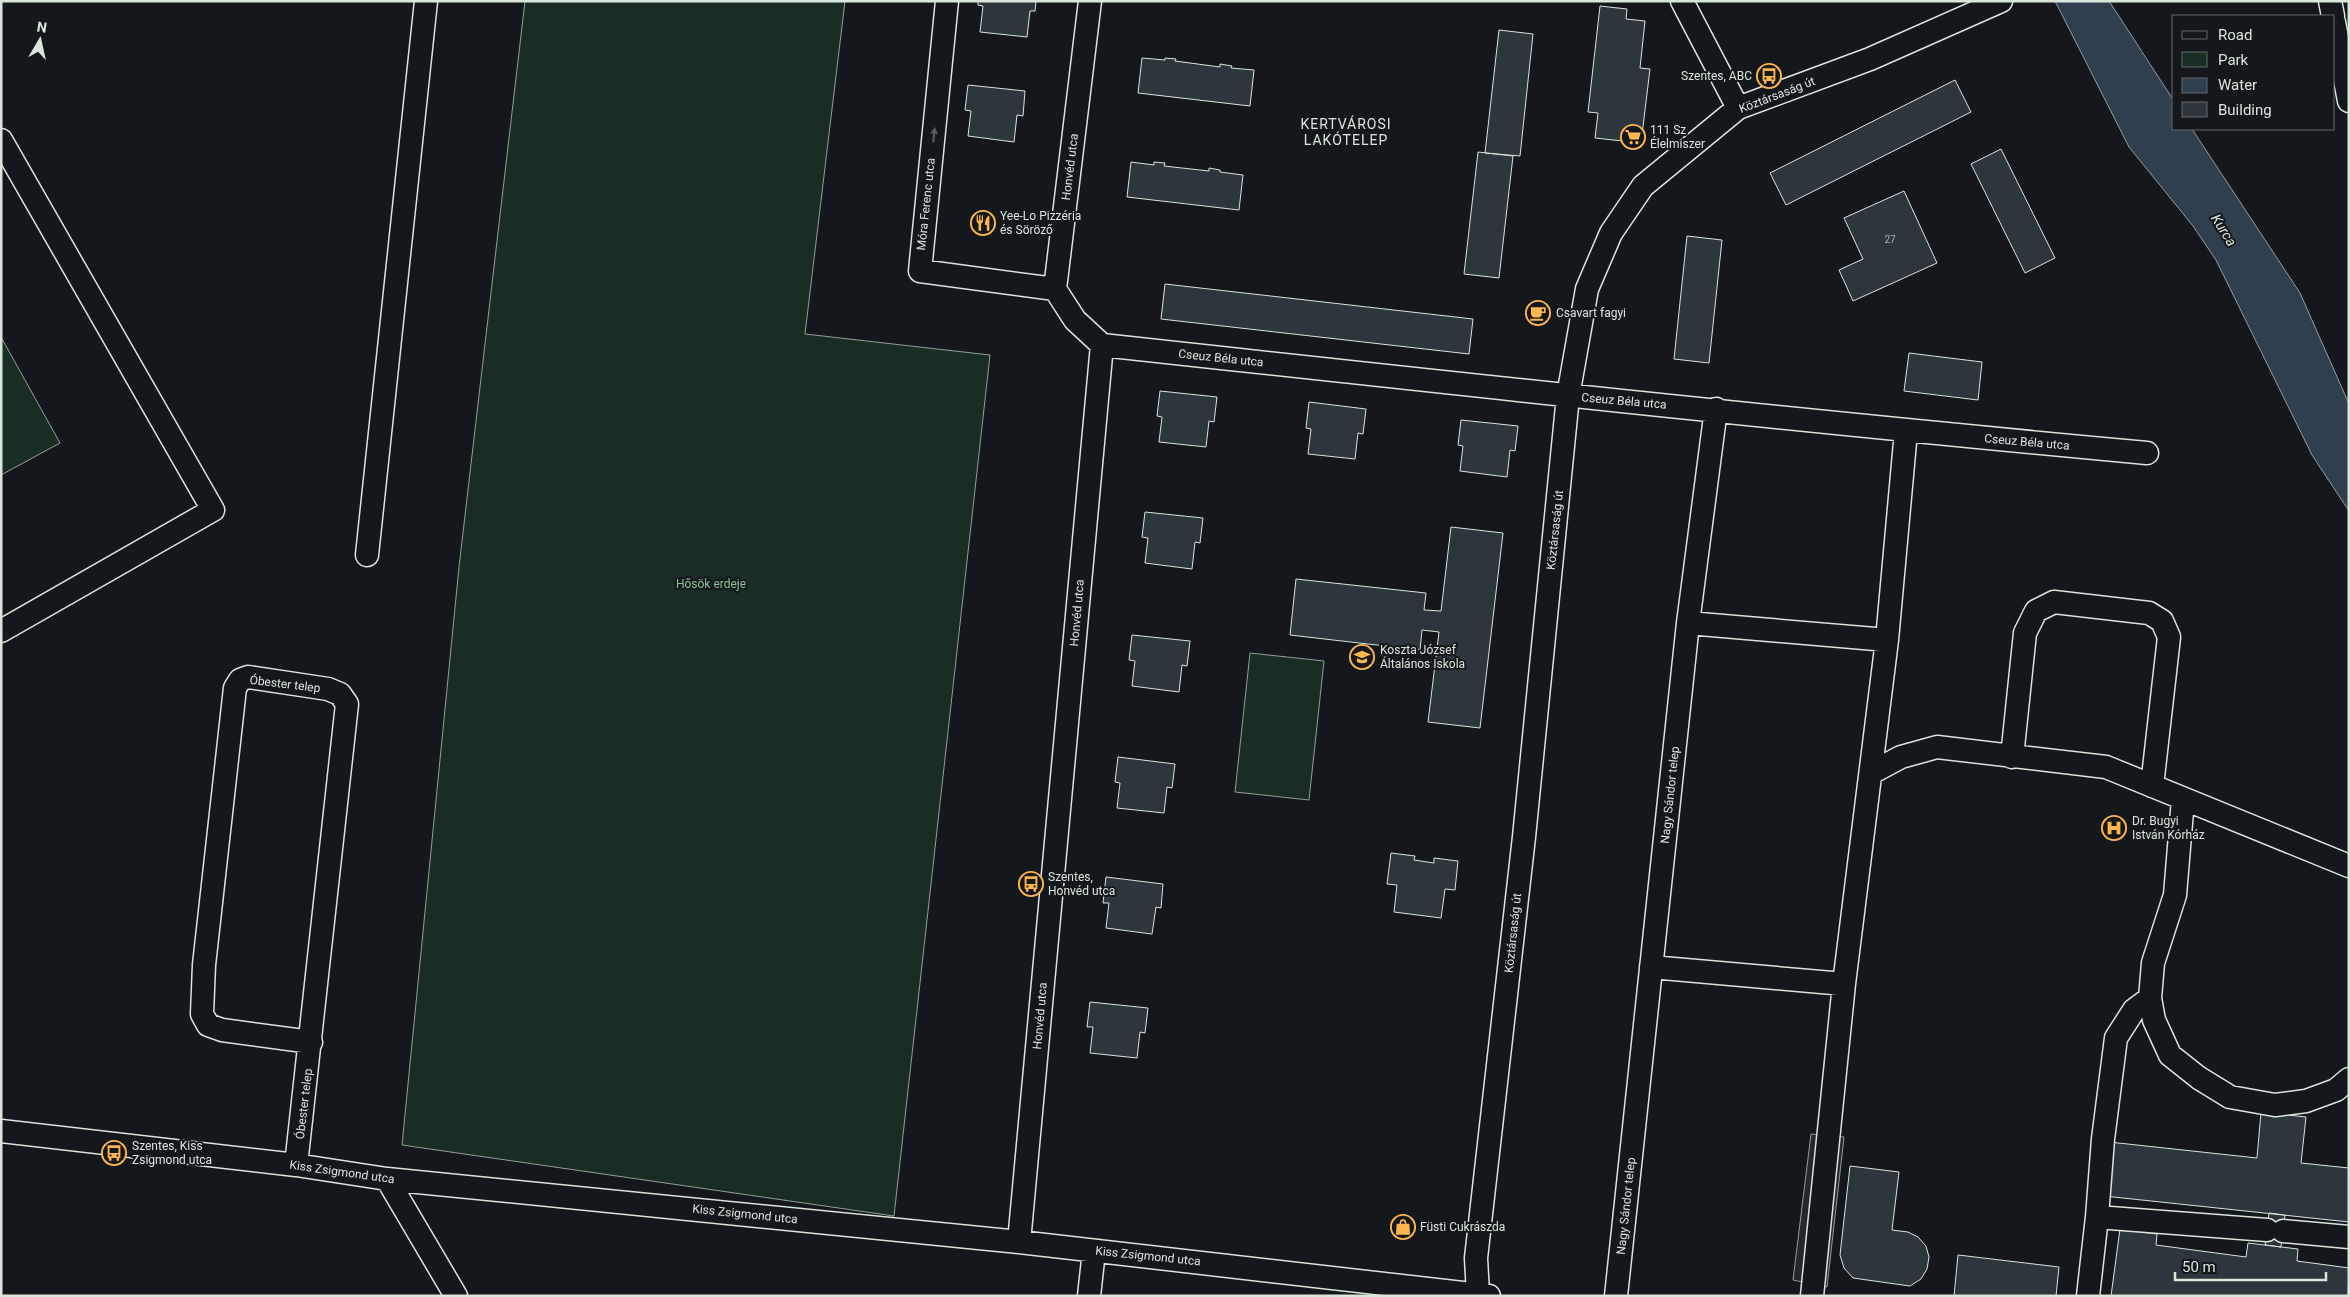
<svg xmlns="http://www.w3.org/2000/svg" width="2350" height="1297" font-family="Roboto,sans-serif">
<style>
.green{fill:#1a2d24;stroke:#939e99}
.parking{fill:#24282b;stroke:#939e99}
.water{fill:#2f3f4d;stroke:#939e99}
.building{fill:#2c363c;stroke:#d8e6dc}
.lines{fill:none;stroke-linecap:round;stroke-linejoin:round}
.minor-casing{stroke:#d8e6dc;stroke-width:25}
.minor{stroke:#14181c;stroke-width:22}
.oneway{fill:#59605f}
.labels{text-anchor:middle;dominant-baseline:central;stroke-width:4;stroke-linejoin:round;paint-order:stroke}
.number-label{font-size:10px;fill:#adbab4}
.poi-label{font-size:12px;fill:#d8e6dc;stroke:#14181c;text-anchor:start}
.street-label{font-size:12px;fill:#d8e6dc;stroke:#14181c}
.park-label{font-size:12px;fill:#8ac095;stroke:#14181c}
.neighbourhood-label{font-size:14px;letter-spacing:1px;fill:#d8e6dc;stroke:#14181c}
.water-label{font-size:14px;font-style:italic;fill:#d8e6dc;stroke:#14181c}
</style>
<rect width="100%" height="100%" fill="#14181c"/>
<path class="green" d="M 525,1 L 845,1 L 805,334 L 990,355 L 894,1216 L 402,1145 L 459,567 Z
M 1,337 L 60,443 L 1,475 Z
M 1250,653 L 1324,661 L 1309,800 L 1235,792 Z"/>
<path class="parking" d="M 1811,1134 L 1844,1137 L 1827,1287 L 1793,1280 Z"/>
<path class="water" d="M 2055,1 L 2109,1 L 2174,101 L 2174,129 L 2192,129 L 2300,293 L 2349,404 L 2349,511 L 2312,455 L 2216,260 L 2193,226 L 2129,147 Z"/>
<path class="building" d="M 978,1 L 1036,1 L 1035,11 L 1030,11 L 1027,37 L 980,32 L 983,6 L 978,5 Z
M 1600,6 L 1627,9 L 1626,19 L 1645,21 L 1640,68 L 1650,69 L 1641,143 L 1595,138 L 1598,113 L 1588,112 Z
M 1499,30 L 1533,34 L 1520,156 L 1485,153 Z
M 1142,58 L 1165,60 L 1165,58 L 1176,59 L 1175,61 L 1220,67 L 1220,64 L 1232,66 L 1231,68 L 1254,70 L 1250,106 L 1138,93 Z
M 1955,80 L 1971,112 L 1786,205 L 1770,173 Z
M 968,85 L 1025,91 L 1023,116 L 1017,115 L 1014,142 L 968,136 L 971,111 L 965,110 Z
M 2001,149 L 2055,258 L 2025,273 L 1971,164 Z
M 1478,152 L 1513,156 L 1499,278 L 1464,274 Z
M 1131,162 L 1154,165 L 1154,162 L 1165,163 L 1164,166 L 1209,171 L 1209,168 L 1220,170 L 1220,172 L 1243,175 L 1239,210 L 1127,197 Z
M 1904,191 L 1937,263 L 1853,301 L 1839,270 L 1863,259 L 1844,218 Z
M 1687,236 L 1722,240 L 1709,363 L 1674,359 Z
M 1165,284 L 1473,319 L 1469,354 L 1161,319 Z
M 1909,353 L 1982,362 L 1978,400 L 1904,391 Z
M 1160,391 L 1217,397 L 1214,422 L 1209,421 L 1206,447 L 1159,442 L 1162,417 L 1157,416 Z
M 1309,402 L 1366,409 L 1363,434 L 1358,433 L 1355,459 L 1308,454 L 1311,429 L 1306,428 Z
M 1461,420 L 1518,426 L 1515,451 L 1510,450 L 1507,477 L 1460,471 L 1463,446 L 1458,445 Z
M 1145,512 L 1203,518 L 1200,543 L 1195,542 L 1192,569 L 1145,563 L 1148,538 L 1142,537 Z
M 1451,527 L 1503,533 L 1480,728 L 1428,722 L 1439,632 L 1422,630 L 1420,650 L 1290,635 L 1296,579 L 1426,593 L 1424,610 L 1441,611 Z
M 1132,635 L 1190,641 L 1187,666 L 1182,665 L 1179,692 L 1132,686 L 1135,661 L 1129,660 Z
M 1118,757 L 1175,764 L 1172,788 L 1167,787 L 1164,813 L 1117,808 L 1120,783 L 1115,782 Z
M 1391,853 L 1415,856 L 1414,860 L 1434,863 L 1434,858 L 1458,861 L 1455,890 L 1445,889 L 1441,918 L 1394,912 L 1397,885 L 1387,884 Z
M 1106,877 L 1163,884 L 1161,908 L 1156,907 L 1152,934 L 1106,928 L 1109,903 L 1103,903 Z
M 1090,1002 L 1148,1008 L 1145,1033 L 1140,1032 L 1137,1058 L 1090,1053 L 1093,1027 L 1087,1027 Z
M 2261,1112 L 2306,1117 L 2301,1163 L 2349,1168 L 2349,1222 L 2104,1196 L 2109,1142 L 2257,1158 Z
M 1850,1166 L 1899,1172 L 1892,1230 L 1908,1232 L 1918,1237 L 1926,1246 L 1929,1257 L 1927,1269 L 1921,1279 L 1910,1286 L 1853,1278 L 1844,1268 L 1840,1255 Z
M 2269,1213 L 2285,1215 L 2281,1247 L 2265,1245 Z
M 2120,1229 L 2157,1234 L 2156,1245 L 2246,1257 L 2248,1243 L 2298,1249 L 2297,1261 L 2349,1268 L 2348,1296 L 2111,1296 Z
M 1958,1255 L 2059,1267 L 2056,1296 L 1954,1296 Z"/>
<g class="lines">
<defs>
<path id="minor" d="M 947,1 L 920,271 L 1055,289
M 1682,1 L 1738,108
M 2330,1 L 2333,16
M 2334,22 L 2349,101
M 1,140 L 213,510 L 1,631
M 1102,345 C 1450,383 1798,421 2147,453
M 367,555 L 426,1
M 1688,623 L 1887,640
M 2012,757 L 2025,633 L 2036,611 L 2054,602 L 2149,613 L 2162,621 L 2169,637 L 2152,786
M 1871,773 L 1901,757 L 1937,747 L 2106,767 L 2349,866
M 2183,799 L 2175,895 L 2153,963 L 2150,998 L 2154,1020 L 2170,1055 L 2199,1078 L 2230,1097 L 2275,1105 L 2306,1101 L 2336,1090 L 2349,1079
M 1651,967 L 1844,984
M 1,1131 L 296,1165 L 387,1179 L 1019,1242 L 1489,1296
M 296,1165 L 347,704 L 340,694 L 328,689 L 248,677 L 240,680 L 235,688 L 204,965 L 202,1014 L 208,1025 L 222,1030 L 311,1042
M 387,1179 L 456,1296
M 2097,1217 L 2267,1230
M 2283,1231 L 2349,1237
M 1019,1242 L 1102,345 L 1075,320 L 1055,289 L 1090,1
M 1478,1294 L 1476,1258 L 1524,837 L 1568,396 L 1587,289 L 1611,233 L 1643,186 L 1738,108 L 1870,59 L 2001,1
M 1089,1296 L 1094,1251
M 1616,1296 L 1688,623 L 1716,409
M 1812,1296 L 1844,984 L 1887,640 L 1906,431
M 2088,1296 L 2097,1217 L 2103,1139 L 2116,1038 L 2134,1010 L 2150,998"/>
</defs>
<use href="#minor" class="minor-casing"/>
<use href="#minor" class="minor"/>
</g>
<defs><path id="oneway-solid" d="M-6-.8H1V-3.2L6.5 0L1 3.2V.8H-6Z" transform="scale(1.25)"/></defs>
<use class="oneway" href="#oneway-solid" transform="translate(934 135) rotate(-84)"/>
<defs>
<symbol id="bus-ring" viewBox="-11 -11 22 22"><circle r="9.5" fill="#14181c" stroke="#ffb74d" stroke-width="1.5"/><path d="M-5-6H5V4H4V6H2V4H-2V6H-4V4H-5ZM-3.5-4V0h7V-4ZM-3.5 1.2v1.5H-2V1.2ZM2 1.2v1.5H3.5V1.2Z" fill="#ffb74d"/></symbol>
<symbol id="supermarket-ring" viewBox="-11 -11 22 22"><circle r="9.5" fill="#14181c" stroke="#ffb74d" stroke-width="1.5"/><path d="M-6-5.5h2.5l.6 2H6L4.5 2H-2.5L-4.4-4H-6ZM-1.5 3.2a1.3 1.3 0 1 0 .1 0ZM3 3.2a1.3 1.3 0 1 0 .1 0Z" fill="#ffb74d"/></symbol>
<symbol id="restaurant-ring" viewBox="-11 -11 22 22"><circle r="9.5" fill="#14181c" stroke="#ffb74d" stroke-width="1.5"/><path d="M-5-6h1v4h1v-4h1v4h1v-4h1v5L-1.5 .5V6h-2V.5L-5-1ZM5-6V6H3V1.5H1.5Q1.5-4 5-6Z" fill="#ffb74d"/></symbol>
<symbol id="cafe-ring" viewBox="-11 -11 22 22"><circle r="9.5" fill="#14181c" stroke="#ffb74d" stroke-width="1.5"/><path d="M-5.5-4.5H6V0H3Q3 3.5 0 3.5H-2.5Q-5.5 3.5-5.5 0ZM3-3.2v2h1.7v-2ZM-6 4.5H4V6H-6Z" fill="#ffb74d"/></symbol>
<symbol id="school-ring" viewBox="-11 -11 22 22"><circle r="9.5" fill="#14181c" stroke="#ffb74d" stroke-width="1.5"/><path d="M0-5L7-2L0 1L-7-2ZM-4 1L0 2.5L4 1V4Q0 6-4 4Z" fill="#ffb74d"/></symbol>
<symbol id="hospital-ring" viewBox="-11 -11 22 22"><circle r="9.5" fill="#14181c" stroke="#ffb74d" stroke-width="1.5"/><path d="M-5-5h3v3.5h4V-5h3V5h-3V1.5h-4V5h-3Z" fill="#ffb74d"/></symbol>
<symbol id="shop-ring" viewBox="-11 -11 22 22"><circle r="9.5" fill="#14181c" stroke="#ffb74d" stroke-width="1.5"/><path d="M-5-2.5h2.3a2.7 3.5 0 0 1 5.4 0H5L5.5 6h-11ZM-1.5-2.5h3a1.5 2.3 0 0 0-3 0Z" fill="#ffb74d"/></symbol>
</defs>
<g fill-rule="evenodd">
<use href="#bus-ring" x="1755" y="62" width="28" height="28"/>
<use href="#supermarket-ring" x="1619" y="123" width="28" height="28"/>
<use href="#restaurant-ring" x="969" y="209" width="28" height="28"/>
<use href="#cafe-ring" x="1524" y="299" width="28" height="28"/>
<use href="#school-ring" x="1348" y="643" width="28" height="28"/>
<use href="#hospital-ring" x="2100" y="814" width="28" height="28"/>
<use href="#bus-ring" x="1017" y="870" width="28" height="28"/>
<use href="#bus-ring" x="100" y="1139" width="28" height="28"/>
<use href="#shop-ring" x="1389" y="1213" width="28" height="28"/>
</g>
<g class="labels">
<g class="number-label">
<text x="1890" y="239">27</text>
</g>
<g class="poi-label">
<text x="1752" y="76" text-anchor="end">Szentes, ABC</text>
<text x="1650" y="130">111 Sz<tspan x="1650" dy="14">Élelmiszer</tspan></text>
<text x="1000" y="216">Yee-Lo Pizzéria<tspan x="1000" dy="14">és Söröző</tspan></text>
<text x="1556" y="313">Csavart fagyi</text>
<text x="1380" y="650">Koszta József<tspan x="1380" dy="14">Általános Iskola</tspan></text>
<text x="2132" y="821">Dr. Bugyi<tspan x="2132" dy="14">István Kórház</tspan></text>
<text x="1048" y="877">Szentes,<tspan x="1048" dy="14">Honvéd utca</tspan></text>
<text x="132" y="1146">Szentes, Kiss<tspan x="132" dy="14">Zsigmond utca</tspan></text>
<text x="1420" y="1227">Füsti Cukrászda</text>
</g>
<g class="street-label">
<text transform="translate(1777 95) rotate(-21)">Köztársaság út</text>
<text transform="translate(1070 167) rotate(-83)">Honvéd utca</text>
<text transform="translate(926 204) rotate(-84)">Móra Ferenc utca</text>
<text transform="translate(1221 358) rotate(6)">Cseuz Béla utca</text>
<text transform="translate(1624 401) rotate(5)">Cseuz Béla utca</text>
<text transform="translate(2027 442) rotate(5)">Cseuz Béla utca</text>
<text transform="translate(1555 530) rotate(-84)">Köztársaság út</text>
<text transform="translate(1077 613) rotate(-85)">Honvéd utca</text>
<text transform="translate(285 684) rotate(7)">Óbester telep</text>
<text transform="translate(1670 795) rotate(-84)">Nagy Sándor telep</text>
<text transform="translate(1513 933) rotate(-84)">Köztársaság út</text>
<text transform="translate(1040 1016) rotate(-85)">Honvéd utca</text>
<text transform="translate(304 1104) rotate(-83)">Óbester telep</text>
<text transform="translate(342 1172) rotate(8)">Kiss Zsigmond utca</text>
<text transform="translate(1626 1206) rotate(-84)">Nagy Sándor telep</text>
<text transform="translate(745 1214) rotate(6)">Kiss Zsigmond utca</text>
<text transform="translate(1148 1256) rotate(6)">Kiss Zsigmond utca</text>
</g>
<g class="park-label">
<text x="711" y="584">Hősök erdeje</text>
</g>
<g class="neighbourhood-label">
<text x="1346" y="124">KERTVÁROSI<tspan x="1346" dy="16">LAKÓTELEP</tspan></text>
</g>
<g class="water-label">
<text transform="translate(2224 230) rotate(58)">Kurca</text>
</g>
</g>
<rect width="2350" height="1297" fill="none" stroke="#d8e6dc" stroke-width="5"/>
<rect x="2172" y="15" width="162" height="115" fill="#14181c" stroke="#626a69"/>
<rect x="2182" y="31" width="25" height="8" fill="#14181c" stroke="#626a69"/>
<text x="2218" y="40" font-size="15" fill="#d8e6dc">Road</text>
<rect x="2182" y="52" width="25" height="15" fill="#1a2d24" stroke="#626a69"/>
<text x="2218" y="65" font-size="15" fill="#d8e6dc">Park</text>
<rect x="2182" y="78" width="25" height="15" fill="#2f3f4d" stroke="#626a69"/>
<text x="2218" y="90" font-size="15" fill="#d8e6dc">Water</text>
<rect x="2182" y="102" width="25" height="15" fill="#2c363c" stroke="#626a69"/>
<text x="2218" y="115" font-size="15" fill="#d8e6dc">Building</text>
<g transform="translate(40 40) rotate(9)" stroke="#14181c" stroke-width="4" paint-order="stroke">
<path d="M0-4L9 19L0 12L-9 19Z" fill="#d8e6dc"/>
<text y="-8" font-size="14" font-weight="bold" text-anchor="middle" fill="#d8e6dc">N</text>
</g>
<path d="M2175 1272v8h151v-8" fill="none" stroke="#d8e6dc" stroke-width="2.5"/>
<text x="2182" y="1272" font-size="15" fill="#d8e6dc" stroke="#14181c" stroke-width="4" paint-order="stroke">50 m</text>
</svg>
